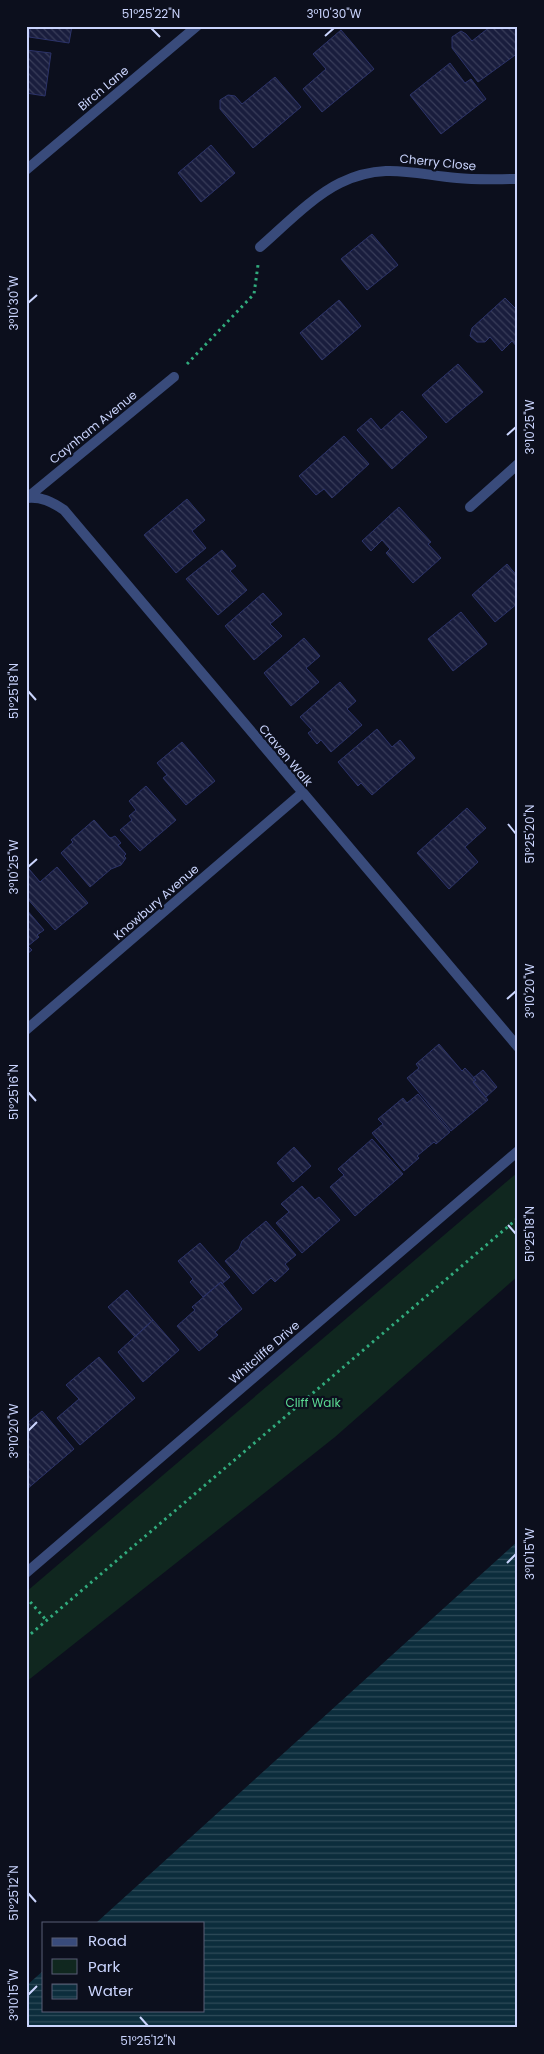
<svg xmlns="http://www.w3.org/2000/svg" width="544" height="2054" font-family="Poppins,sans-serif">
<style>
.green{fill:#10271f}
.water{fill:url(#water-rules)}
.building{fill:url(#building-back-hatch);stroke:#2c3369}
.lines{fill:none;stroke-linecap:round;stroke-linejoin:round}
.path{stroke:#31ab7d;stroke-width:3;stroke-dasharray:2.5 4;stroke-linecap:butt}
.street{stroke:#394b7b;stroke-width:10}
.ticks{fill:none;stroke:#cad4fd;stroke-width:2}
.labels{text-anchor:middle;dominant-baseline:central;stroke-width:4.5;stroke-linejoin:round;paint-order:stroke}
.street-label{font-size:12px;fill:#cad4fd;stroke:#0c0f1d}
.park-label{font-size:12px;fill:#5ada92;stroke:#0c0f1d}
.neatline{fill:none;stroke:#cad4fd;stroke-width:2}
.ticks-label{font-size:12px;text-anchor:middle;fill:#cad4fd}
</style>
<defs>
<pattern id="water-rules" width="6" height="5" patternUnits="userSpaceOnUse" patternTransform="scale(1.25)"><rect width="6" height="5" fill="#0c2d3c"/><path d="M0 2.5h6" fill="none" stroke="#2e4b59"/></pattern>
<pattern id="building-back-hatch" width="6" height="6" patternUnits="userSpaceOnUse" patternTransform="scale(1.25)"><rect width="6" height="6" fill="#191d3d"/><path d="M-1 5l2 2M0 0l6 6M5-1l2 2" fill="none" stroke="#393d5a"/></pattern>
</defs>
<rect width="100%" height="100%" fill="#0c0f1d"/>
<path class="green" d="M 518,1172 L 518,1276 L 335,1437 L 26,1682 L 26,1592 Z"/>
<path class="water" d="M 518,1541 L 518,2028 L 26,2028 L 26,1986 L 44,1970 L 44,2010 L 204,2010 L 204,1923 L 96,1923 Z"/>
<path class="building" d="M 26,26 L 72,26 L 69,43 L 29,37 L 30,29 L 26,29 Z
M 491,26 L 515,26 L 518,29 L 518,53 L 478,82 L 452,48 L 452,37 L 461,31 L 466,34 L 472,41 Z
M 341,30 L 374,69 L 322,112 L 303,89 L 326,69 L 313,54 Z
M 26,50 L 51,53 L 45,96 L 26,93 Z
M 450,63 L 465,83 L 471,79 L 486,99 L 441,134 L 410,95 Z
M 275,77 L 301,107 L 253,148 L 220,109 L 220,100 L 228,95 L 235,96 L 242,104 Z
M 211,145 L 235,173 L 201,202 L 178,173 Z
M 372,234 L 398,265 L 367,290 L 341,259 Z
M 505,298 L 515,308 L 518,305 L 518,348 L 512,341 L 502,351 L 490,337 L 485,342 L 477,342 L 470,336 L 472,328 Z
M 339,300 L 361,326 L 322,360 L 300,333 Z
M 458,364 L 483,392 L 446,423 L 422,395 Z
M 402,411 L 427,437 L 392,469 L 357,430 L 371,418 L 381,430 Z
M 344,436 L 369,464 L 332,498 L 324,489 L 316,495 L 299,476 Z
M 187,499 L 205,520 L 192,531 L 206,548 L 176,573 L 144,535 Z
M 399,507 L 431,542 L 428,544 L 441,558 L 413,583 L 386,553 L 390,549 L 382,540 L 371,551 L 362,541 Z
M 222,550 L 236,566 L 230,571 L 247,590 L 218,615 L 186,579 Z
M 507,564 L 518,577 L 518,603 L 495,622 L 472,595 Z
M 263,593 L 282,614 L 270,624 L 282,636 L 254,660 L 225,626 Z
M 461,612 L 487,644 L 453,671 L 428,639 Z
M 304,638 L 320,656 L 306,668 L 319,682 L 291,706 L 264,673 Z
M 340,682 L 356,701 L 347,709 L 362,725 L 331,752 L 321,740 L 317,744 L 308,733 L 312,730 L 300,717 Z
M 377,729 L 392,747 L 400,740 L 415,758 L 372,795 L 361,783 L 358,786 L 338,762 Z
M 182,742 L 215,781 L 186,805 L 163,778 L 167,775 L 157,763 Z
M 146,786 L 176,820 L 140,851 L 120,830 L 132,820 L 129,816 L 136,810 L 129,801 Z
M 467,808 L 486,828 L 465,847 L 478,862 L 449,889 L 417,853 Z
M 94,820 L 109,837 L 111,838 L 115,836 L 121,843 L 118,845 L 126,854 L 124,856 L 126,858 L 121,865 L 111,869 L 90,887 L 61,853 L 73,842 L 71,840 Z
M 57,867 L 88,903 L 55,930 L 26,897 L 26,871 L 29,869 L 40,882 Z
M 26,909 L 44,930 L 37,935 L 39,937 L 28,946 L 32,950 L 26,955 Z
M 439,1044 L 462,1071 L 465,1068 L 476,1080 L 473,1082 L 488,1100 L 451,1131 L 407,1078 L 419,1068 L 416,1064 Z
M 483,1070 L 497,1087 L 486,1097 L 473,1082 L 476,1080 L 473,1078 Z
M 418,1094 L 450,1132 L 436,1144 L 434,1142 L 417,1156 L 419,1158 L 404,1171 L 372,1133 L 383,1124 L 378,1119 L 403,1098 L 407,1103 Z
M 372,1139 L 403,1174 L 355,1216 L 330,1187 L 344,1175 L 338,1169 Z
M 294,1147 L 311,1166 L 293,1182 L 277,1163 Z
M 302,1186 L 315,1200 L 319,1197 L 340,1220 L 302,1253 L 276,1223 L 289,1212 L 281,1204 Z
M 266,1221 L 296,1255 L 285,1264 L 289,1269 L 275,1282 L 271,1278 L 253,1294 L 225,1261 L 239,1249 L 242,1241 Z
M 200,1243 L 230,1277 L 222,1284 L 221,1282 L 203,1297 L 190,1282 L 193,1279 L 178,1261 Z
M 221,1282 L 242,1309 L 215,1332 L 218,1335 L 199,1351 L 177,1326 L 195,1310 L 192,1307 Z
M 127,1290 L 153,1320 L 135,1337 L 108,1307 Z
M 153,1320 L 179,1350 L 143,1382 L 118,1352 Z
M 99,1357 L 135,1398 L 80,1445 L 57,1418 L 79,1399 L 66,1385 Z
M 42,1411 L 74,1449 L 26,1490 L 26,1424 Z"/>
<g class="lines">
<path class="path" d="M 187,364 L 254,294 L 258,265
M 26,1597 L 47,1621
M 26,1638 L 518,1218"/>
<path class="street" d="M 26,170 L 197,26
M 260,247 C 283,227 313,196 340,183 C 383,162 413,174 457,178 C 477,180 497,179 518,179
M 28,497 L 174,377
M 26,498 C 41,496 52,502 64,510 L 518,1047
M 470,507 L 518,464
M 26,1030 L 302,793
M 26,1573 L 518,1151"/>
</g>
<path class="ticks" d="M 151,28 L 160,37M 325,36 L 334,28M 28,303 L 37,295M 507,435 L 516,427M 28,691 L 36,700M 508,824 L 516,834M 28,867 L 37,859M 507,999 L 516,991M 28,1092 L 36,1101M 508,1225 L 516,1234M 28,1431 L 37,1422M 507,1563 L 516,1554M 28,1893 L 36,1902M 28,1995 L 37,1986M 140,2017 L 148,2026"/>
<g class="labels">
<g class="street-label">
<text transform="translate(103 88) rotate(-40)">Birch Lane</text>
<text transform="translate(438 162) rotate(6)">Cherry Close</text>
<text transform="translate(93 427) rotate(-39)">Caynham Avenue</text>
<text transform="translate(286 755) rotate(50)">Craven Walk</text>
<text transform="translate(156 902) rotate(-41)">Knowbury Avenue</text>
<text transform="translate(264 1352) rotate(-41)">Whitcliffe Drive</text>
</g>
<g class="park-label">
<text x="313" y="1402">Cliff Walk</text>
</g>
</g>
<rect width="544" height="2054" fill="none" stroke="#0c0f1d" stroke-width="55"/>
<rect x="42" y="1922" width="162" height="90" fill="#0c0f1d" stroke="#585e77"/>
<rect x="52" y="1938" width="25" height="8" fill="#394b7b" stroke="#585e77"/>
<text x="88" y="1946" font-size="15" fill="#cad4fd">Road</text>
<rect x="52" y="1959" width="25" height="15" fill="#10271f" stroke="#585e77"/>
<text x="88" y="1972" font-size="15" fill="#cad4fd">Park</text>
<rect x="52" y="1984" width="25" height="15" fill="url(#water-rules)" stroke="#585e77"/>
<text x="88" y="1996" font-size="15" fill="#cad4fd">Water</text>
<rect x="28" y="28" width="488" height="1998" class="neatline"/>
<g class="ticks-label">
<text x="151" y="18">51°25'22"N</text>
<text x="334" y="18">3°10'30"W</text>
<text transform="translate(14 303) rotate(-90)" y="4">3°10'30"W</text>
<text transform="translate(530 427) rotate(-90)" y="4">3°10'25"W</text>
<text transform="translate(14 691) rotate(-90)" y="4">51°25'18"N</text>
<text transform="translate(530 834) rotate(-90)" y="4">51°25'20"N</text>
<text transform="translate(14 867) rotate(-90)" y="4">3°10'25"W</text>
<text transform="translate(530 991) rotate(-90)" y="4">3°10'20"W</text>
<text transform="translate(14 1092) rotate(-90)" y="4">51°25'16"N</text>
<text transform="translate(530 1234) rotate(-90)" y="4">51°25'18"N</text>
<text transform="translate(14 1431) rotate(-90)" y="4">3°10'20"W</text>
<text transform="translate(530 1554) rotate(-90)" y="4">3°10'15"W</text>
<text transform="translate(14 1893) rotate(-90)" y="4">51°25'12"N</text>
<text transform="translate(14 1995) rotate(-90)" y="4">3°10'15"W</text>
<text x="148" y="2045">51°25'12"N</text>
</g>
</svg>
